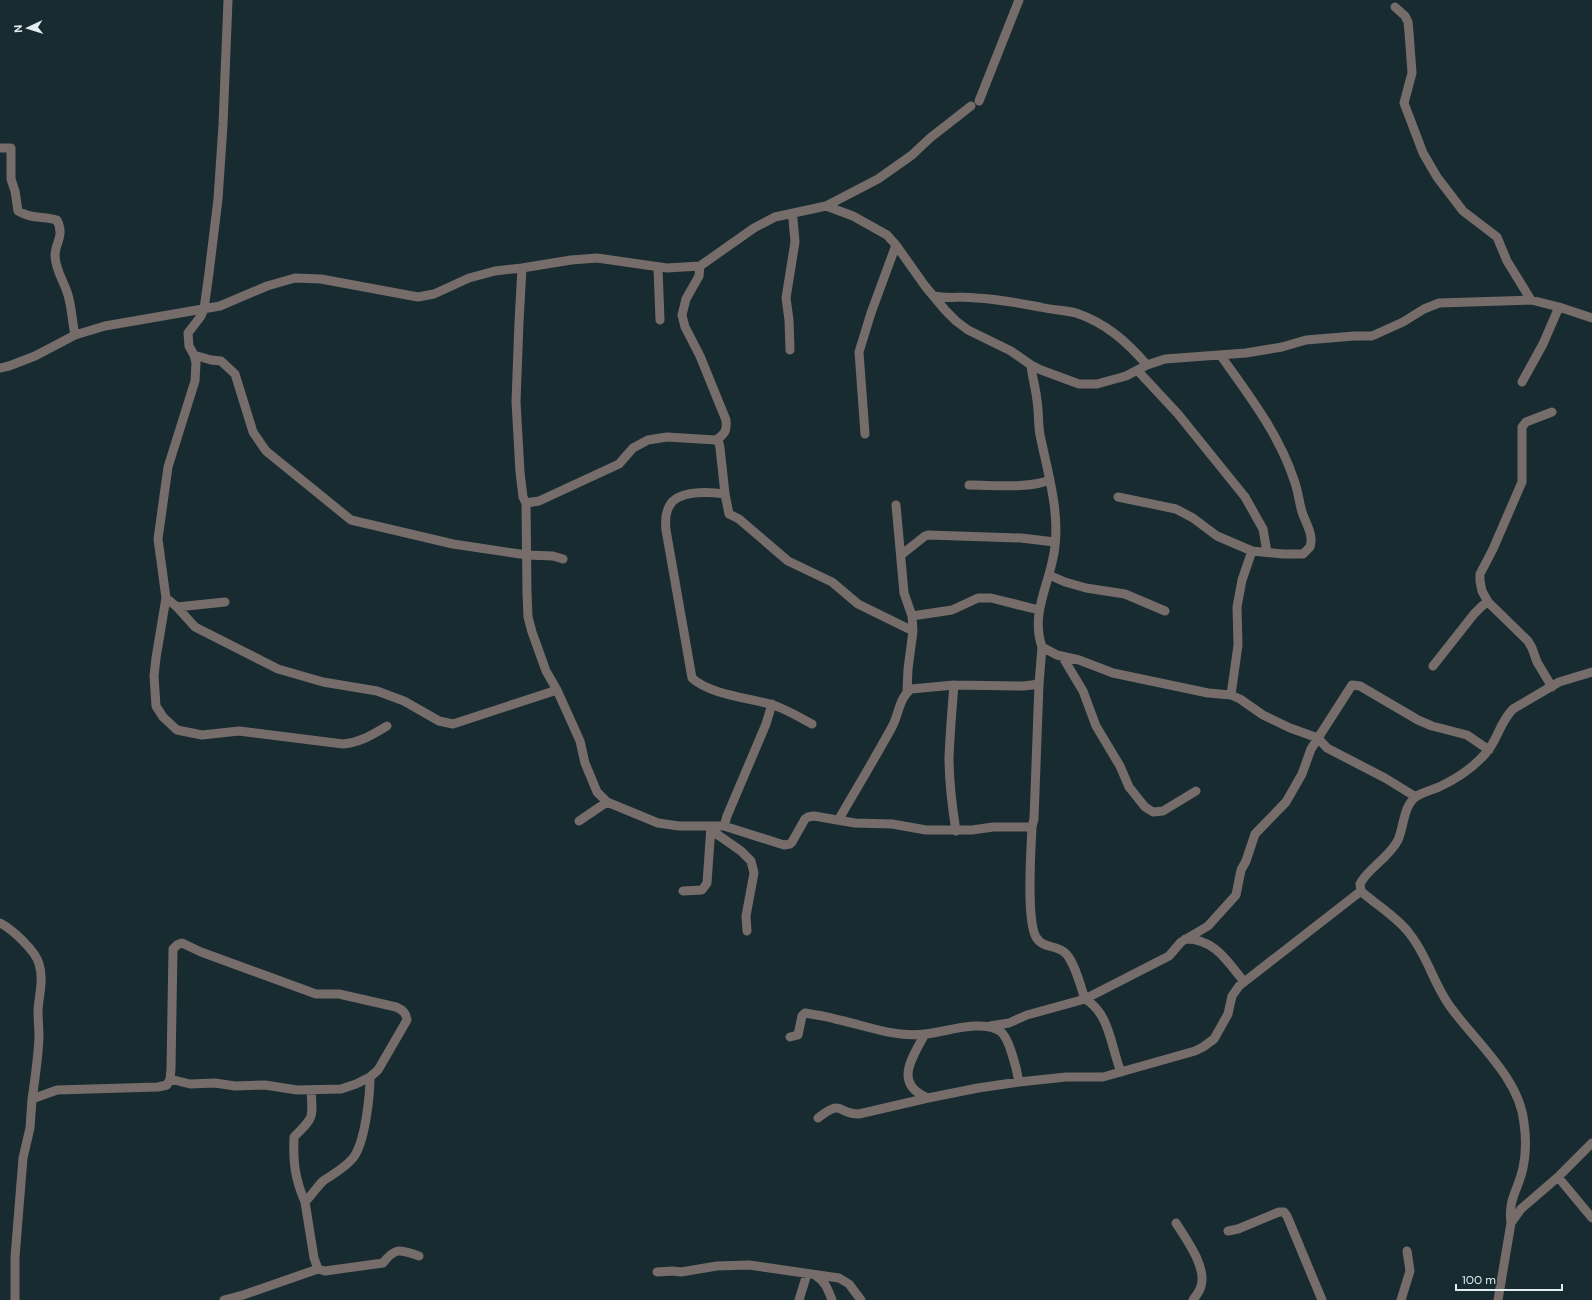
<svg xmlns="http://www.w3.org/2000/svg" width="1592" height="1300" font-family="'DM Sans',sans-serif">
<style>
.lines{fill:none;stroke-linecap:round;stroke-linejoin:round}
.minor{stroke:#766d6a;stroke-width:9}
</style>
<rect width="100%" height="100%" fill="#182b30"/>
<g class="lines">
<path class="minor" d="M 228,0 L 223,125 L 218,199 L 209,273 L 204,309 L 201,316 L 188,333 L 189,346 L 194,355 L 196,363 L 195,381 L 168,467 L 158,539 L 166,598 L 156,658 L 154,676 L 156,706 L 163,717 L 177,730 L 202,735 L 239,731 L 343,744 C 361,742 372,735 387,726
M 1395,7 L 1405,16 L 1408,22 L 1409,32 L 1412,73 L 1404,103 L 1423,153 L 1437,177 L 1463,211 L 1497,237 L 1507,261 L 1531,300
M 979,101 L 1019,0
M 0,148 L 11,148 L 11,179 L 15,191 L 18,211 C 31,219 43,216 57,220 C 65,237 55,242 55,256 C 56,272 64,281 68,295 C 72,308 72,322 75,335
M 826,206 L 853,216 L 887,235 L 896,245 L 925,286 L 945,310 L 956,321 L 968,330 L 1011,351 L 1031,365 C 1032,377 1036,389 1037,401 C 1039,412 1038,424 1040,435 C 1048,474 1062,517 1053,558 C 1047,589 1031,615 1042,647 L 1057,655 L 1079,660 L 1113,673 L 1208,693 L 1231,695 L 1240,699 L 1263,715 L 1290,728 L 1318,738 L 1327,748 L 1385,778 L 1416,797
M 790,214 L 793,219 L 795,242 L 786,298 L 789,320 L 790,350
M 700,266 L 699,276 L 686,299 L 682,315 L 685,327 L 700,356 L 726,420 C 727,431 725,434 716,440
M 522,268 L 519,322 L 516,402 L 520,472 L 523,497 L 526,503 L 527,593 L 528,617 L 532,632 L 546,671 L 557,690 L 580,741 L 585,763 L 597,792 L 607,802 L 658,823 L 679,826 L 724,826 L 784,845 L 790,844 L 792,842 L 805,819 L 808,817 L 814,816 L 855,823 L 892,824 L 926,830 L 972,830 L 993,827 L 1032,827
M 658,268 L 660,320
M 934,296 C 948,299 962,296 976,298 C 998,299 1019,303 1040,307 C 1052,310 1065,310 1076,313 C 1106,323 1127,342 1147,365
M 194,355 L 211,360 L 221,361 L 235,374 L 253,432 L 266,451 L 351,520 L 453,544 L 527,555 L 553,556 L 563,559
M 1031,365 L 1041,370 L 1079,384 L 1097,384 L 1126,376 L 1147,365 L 1165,359 L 1246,353 L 1282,347 L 1306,340 L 1354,336 L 1372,336 L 1403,322 L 1424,309 L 1439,303 L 1531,300 L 1559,307 L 1592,318
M 0,368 L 9,366 L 35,356 L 75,335 L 105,326 L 220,306 L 267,286 L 295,278 L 321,279 L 418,297 L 434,294 L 469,278 L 495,271 L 522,268 L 571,260 L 597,258 L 667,268 L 700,266 L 754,228 L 775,217 L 826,206 L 878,179 L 912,155 L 930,138 L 971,106
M 1138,371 L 1178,414 L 1245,497 L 1263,529 L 1267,552
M 1522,382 L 1543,344 L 1559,307
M 865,434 L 859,352 L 871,313 L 896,245
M 969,485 C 994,485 1027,489 1050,480
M 725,494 C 710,492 684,490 672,502 C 666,509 665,521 666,530 L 692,678 C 709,694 748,698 770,704 C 784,708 799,717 812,724
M 1118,497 L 1176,509 L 1193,518 L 1217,536 L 1252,551 L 1283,554 L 1303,554 L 1310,547 C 1314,535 1306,524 1302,512 C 1299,502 1298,490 1294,480 C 1279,434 1248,394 1221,356
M 526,503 L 539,501 L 619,464 L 633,448 L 648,440 L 667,437 L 716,440 L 719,443 L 720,448 L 725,494 L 729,514 L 739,519 L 788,561 L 832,582 L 858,604 L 913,631
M 896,505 L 904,593 L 912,616 L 913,631 L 908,669 L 907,692
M 901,555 L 925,536 L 928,535 L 1021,538 L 1055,542
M 1049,575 L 1065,582 L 1086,588 L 1125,594 L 1165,611
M 166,598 L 177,607 L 195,627 L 278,669 L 323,682 L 377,691 L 404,701 L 439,721 L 453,724 L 557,690
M 177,607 L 225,602
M 912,616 L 952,610 L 978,598 L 991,598 L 1039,610
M 1042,647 L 1039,684 L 1034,819 L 1032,827 C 1031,850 1026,919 1036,937 C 1042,948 1055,945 1064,952 C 1074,959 1081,988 1085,999 C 1110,1013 1111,1048 1121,1072
M 1062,656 L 1083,691 L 1096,726 L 1120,766 L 1129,787 L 1145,807 L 1153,812 L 1163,811 L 1196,791
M 1433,666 L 1474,614 L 1482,606 L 1488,602
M 954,685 C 952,709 950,733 949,757 C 949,782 952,806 956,831
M 1552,687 L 1537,662 L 1532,648 L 1528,641 L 1488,602 L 1482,591 L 1480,581 L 1480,574 L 1493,549 L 1522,482 L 1522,427 L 1526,422 L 1552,412
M 1231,695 L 1238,645 L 1237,607 L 1242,580 L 1252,551
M 839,819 C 857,788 875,758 892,727 C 899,714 899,698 911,689 L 954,685 L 1024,686 L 1039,684
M 579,821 L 607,802
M 724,826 L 727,816 L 766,724 L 772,704
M 711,830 L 741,851 L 751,861 L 754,873 L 746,916 L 747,931
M 683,891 L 702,890 L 707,883 L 711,826
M 0,923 C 12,929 36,951 39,964 C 44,979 39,995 38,1010 C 38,1019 39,1028 39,1038 C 38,1058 35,1079 32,1099
M 1185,939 C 1214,938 1228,962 1244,982
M 990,1026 L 1009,1023 L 1027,1015 L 1085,999 L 1169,956 L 1181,942 L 1208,926 L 1236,895 L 1241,870 L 1246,861 L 1255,834 L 1286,802 L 1302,774 L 1311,749 L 1352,685 L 1360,686 L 1418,720 L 1432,726 L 1467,735 L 1489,750
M 925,1034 C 912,1058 893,1084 928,1098
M 790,1037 L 798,1035 L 802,1016 L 805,1013 C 815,1015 825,1016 835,1019 C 865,1025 894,1038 925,1034 C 947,1032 980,1019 1000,1031 C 1009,1037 1017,1070 1019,1082
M 370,1077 C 370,1096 365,1143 353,1158 C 345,1168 333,1174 323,1181 C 317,1187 311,1196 305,1202 L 314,1258 L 318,1269 L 325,1271 L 383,1263 C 396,1246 401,1250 419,1256
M 818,1118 C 844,1098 836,1114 859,1114 L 928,1098 L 978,1088 L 1019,1082 L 1066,1077 L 1103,1077 L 1195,1051 L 1203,1047 L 1214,1039 L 1228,1014 L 1232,996 L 1239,986 L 1361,891
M 1558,1177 L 1592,1218
M 305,1202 C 295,1179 293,1163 294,1137 C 314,1117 313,1119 311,1090
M 1176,1223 C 1186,1239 1207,1267 1201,1286 C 1200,1291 1196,1296 1193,1300
M 1511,1223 L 1521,1209 L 1558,1177 L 1592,1143
M 1228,1231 L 1238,1229 L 1279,1212 L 1284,1212 L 1287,1216 L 1322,1300
M 657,1272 L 673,1271 L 681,1272 L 717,1266 L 749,1265 L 839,1278 L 849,1284 L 861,1300
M 816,1276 C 826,1282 828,1290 832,1300
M 15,1300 L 15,1257 L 23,1158 L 30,1128 L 32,1099 L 57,1090 L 158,1087 L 167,1085 L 170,1079 L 171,1069 L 173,949 L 177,945 L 182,943 L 201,952 L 316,994 L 339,994 L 396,1007 C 403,1010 406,1013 407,1020 L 378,1070 L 370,1077 L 356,1084 L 341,1089 L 297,1090 L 265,1085 L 235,1086 L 215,1083 L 190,1084 L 170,1079
M 224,1300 L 243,1295 L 318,1269
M 799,1300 L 807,1274
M 1401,1300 L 1410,1271 L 1407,1251
M 1498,1300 L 1511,1223 C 1508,1198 1518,1191 1523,1168 C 1526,1154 1526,1137 1524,1123 C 1520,1079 1476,1042 1452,1009 C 1434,986 1428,956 1409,933 C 1399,919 1377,905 1363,893 L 1361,891 L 1360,884 C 1367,869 1389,858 1398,840 C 1404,827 1403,805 1417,796 C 1424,792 1432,790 1439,787 C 1456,779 1474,767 1486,753 C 1498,740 1499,723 1513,709 L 1559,682 L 1592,672"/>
</g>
<g transform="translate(28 28) rotate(266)" stroke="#182b30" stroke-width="3" paint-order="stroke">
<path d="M0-3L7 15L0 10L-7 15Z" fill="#e2eef1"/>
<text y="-6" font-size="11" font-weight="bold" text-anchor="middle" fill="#e2eef1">N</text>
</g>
<path d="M1456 1284v6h106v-6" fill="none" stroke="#e2eef1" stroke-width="2"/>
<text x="1462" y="1284" font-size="12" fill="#e2eef1" stroke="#182b30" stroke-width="3" paint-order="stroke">100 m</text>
</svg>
